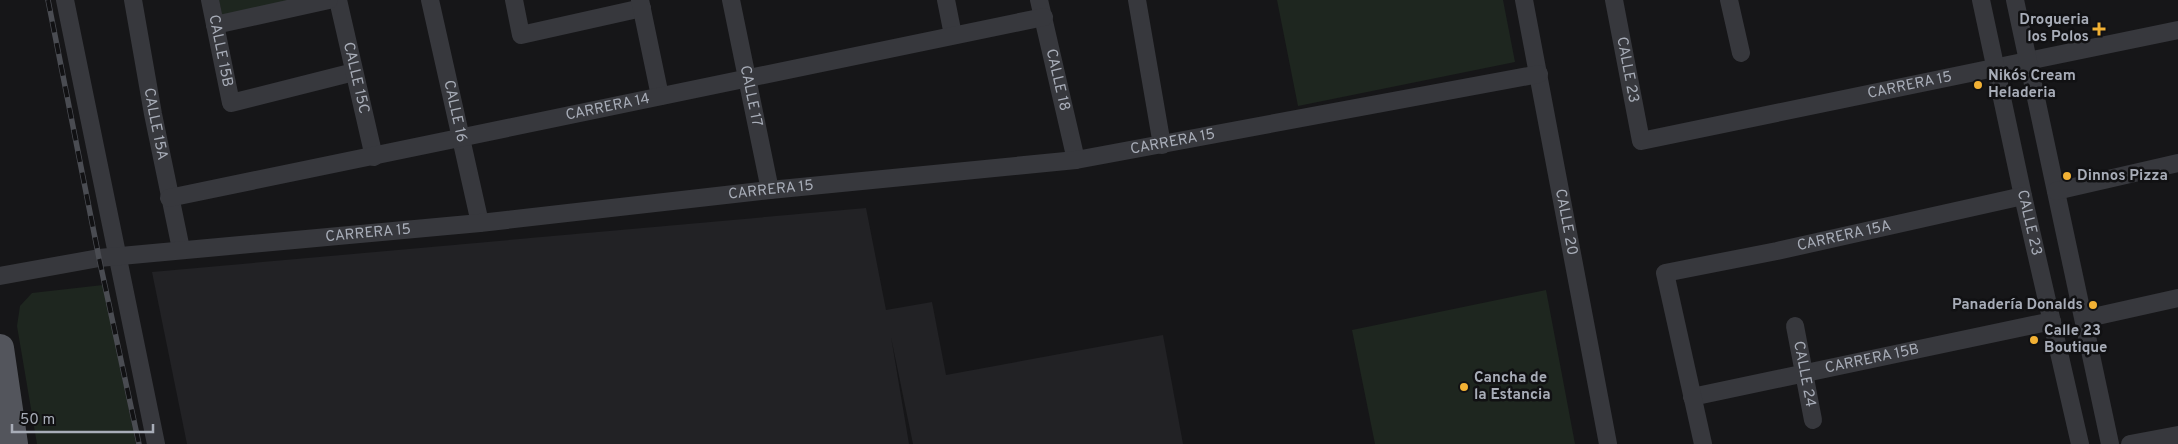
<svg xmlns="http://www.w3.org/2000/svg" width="2178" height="444" font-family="Overpass,sans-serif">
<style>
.built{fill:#222225}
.green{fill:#1e261f}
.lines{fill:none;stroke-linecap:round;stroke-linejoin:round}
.street{stroke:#37383d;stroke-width:18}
.primary{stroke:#53555c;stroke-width:28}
.rail-casing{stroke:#4a4c52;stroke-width:5.5}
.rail{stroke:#111113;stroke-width:4;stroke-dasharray:11;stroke-linecap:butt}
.poi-dot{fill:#f2b134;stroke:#111113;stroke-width:2}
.labels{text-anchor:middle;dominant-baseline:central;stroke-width:5;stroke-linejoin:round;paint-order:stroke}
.poi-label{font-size:15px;font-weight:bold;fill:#a8adb8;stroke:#111113;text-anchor:start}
.street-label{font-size:15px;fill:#a8adb8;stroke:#111113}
</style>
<rect width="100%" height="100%" fill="#161618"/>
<path class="built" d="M 866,208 L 886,310 L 932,302 L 946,375 L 1163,335 L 1183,444 L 913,444 L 891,337 L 909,444 L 187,444 L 152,272 Z"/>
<path class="green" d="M 219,0 L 294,0 L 222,15 Z
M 1277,0 L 1503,0 L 1515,62 L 1298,106 Z
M 103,285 L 136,444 L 37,444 L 17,326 L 20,306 L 32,293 Z
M 1546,290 L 1575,444 L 1375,444 L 1352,330 Z"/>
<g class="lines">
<g class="street">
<path d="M 65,0 L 156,444"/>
<path id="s1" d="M 133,0 L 153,114 L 181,249"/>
<path id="s2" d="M 210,0 L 231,103 L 354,72"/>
<path id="s3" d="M 338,0 L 374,157"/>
<path id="s4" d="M 430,0 L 480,223"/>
<path d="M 514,0 L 521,35 L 642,8"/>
<path d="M 640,0 L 660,96"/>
<path id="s5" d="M 731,0 L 770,190"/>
<path d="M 946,0 L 953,35"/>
<path id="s6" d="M 1039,0 L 1076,160"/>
<path d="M 1137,0 L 1162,145"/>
<path id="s7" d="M 1524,0 L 1608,444"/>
<path id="s8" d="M 1614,0 L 1641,141 L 2178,30"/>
<path d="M 1729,0 L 1741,53"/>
<path id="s9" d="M 1981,0 L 2023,196 L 2080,444"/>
<path d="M 2015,0 L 2110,444"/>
<path d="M 215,25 L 329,0"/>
<path d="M 2056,191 L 2178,163"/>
<path id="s10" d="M 169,198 L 1044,17"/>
<path id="s11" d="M 0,276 L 99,258 L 480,223 L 770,190 L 1076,160 L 1539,74"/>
<path d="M 2084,319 L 2178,298"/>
<path id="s12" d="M 1795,326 L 1813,420"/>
<path id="s13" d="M 1692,397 L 2052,321"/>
<path id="s14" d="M 1703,444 L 1665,273 L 1777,251 L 2023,196"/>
<path d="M 2130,444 L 2178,435"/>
</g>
<path class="primary" d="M 0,348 L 14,444"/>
<defs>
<path id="rail" d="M 48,0 L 99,258 L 139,444"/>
</defs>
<use href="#rail" class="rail-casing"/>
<use href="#rail" class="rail"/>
</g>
<g class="poi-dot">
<path d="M2096.5 21.5h5v5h5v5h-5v5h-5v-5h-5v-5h5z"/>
<circle cx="1978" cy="85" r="5"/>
<circle cx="2067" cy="176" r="5"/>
<circle cx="2093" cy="305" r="5"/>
<circle cx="2034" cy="340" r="5"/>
<circle cx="1464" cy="387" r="5"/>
</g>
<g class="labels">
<g class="poi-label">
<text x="2089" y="20" text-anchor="end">Drogueria<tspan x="2089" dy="17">los Polos</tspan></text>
<text x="1988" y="76">Niko´s Cream<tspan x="1988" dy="17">Heladeria</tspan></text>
<text x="2077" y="176">Dinnos Pizza</text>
<text x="2083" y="305" text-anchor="end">Panadería Donalds</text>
<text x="2044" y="331">Calle 23<tspan x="2044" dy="17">Boutique</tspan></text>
<text x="1474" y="378">Cancha de<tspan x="1474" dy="17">la Estancia</tspan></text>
</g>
<g class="street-label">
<text stroke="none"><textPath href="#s2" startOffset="52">CALLE 15B</textPath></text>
<text stroke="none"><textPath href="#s8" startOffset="71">CALLE 23</textPath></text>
<text stroke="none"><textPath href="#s3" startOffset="80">CALLE 15C</textPath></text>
<text stroke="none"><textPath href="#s6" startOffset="82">CALLE 18</textPath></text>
<text stroke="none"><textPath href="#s8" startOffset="418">CARRERA 15</textPath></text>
<text stroke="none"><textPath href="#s5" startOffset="98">CALLE 17</textPath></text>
<text stroke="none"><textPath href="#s10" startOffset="448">CARRERA 14</textPath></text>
<text stroke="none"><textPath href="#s4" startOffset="114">CALLE 16</textPath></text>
<text stroke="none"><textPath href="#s1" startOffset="126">CALLE 15A</textPath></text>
<text stroke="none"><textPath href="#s11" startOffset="1181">CARRERA 15</textPath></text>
<text stroke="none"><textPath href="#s11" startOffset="776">CARRERA 15</textPath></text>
<text stroke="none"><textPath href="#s7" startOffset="226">CALLE 20</textPath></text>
<text stroke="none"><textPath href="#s9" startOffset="228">CALLE 23</textPath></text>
<text stroke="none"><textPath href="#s11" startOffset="371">CARRERA 15</textPath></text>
<text stroke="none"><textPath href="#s14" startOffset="358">CARRERA 15A</textPath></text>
<text stroke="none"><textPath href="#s13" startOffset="184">CARRERA 15B</textPath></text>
<text stroke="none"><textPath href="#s12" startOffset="49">CALLE 24</textPath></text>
</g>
</g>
<path d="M12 424v8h141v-8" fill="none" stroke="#a8adb8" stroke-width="2.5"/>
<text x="20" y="424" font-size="15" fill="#a8adb8" stroke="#111113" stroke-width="4" paint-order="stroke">50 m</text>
</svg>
